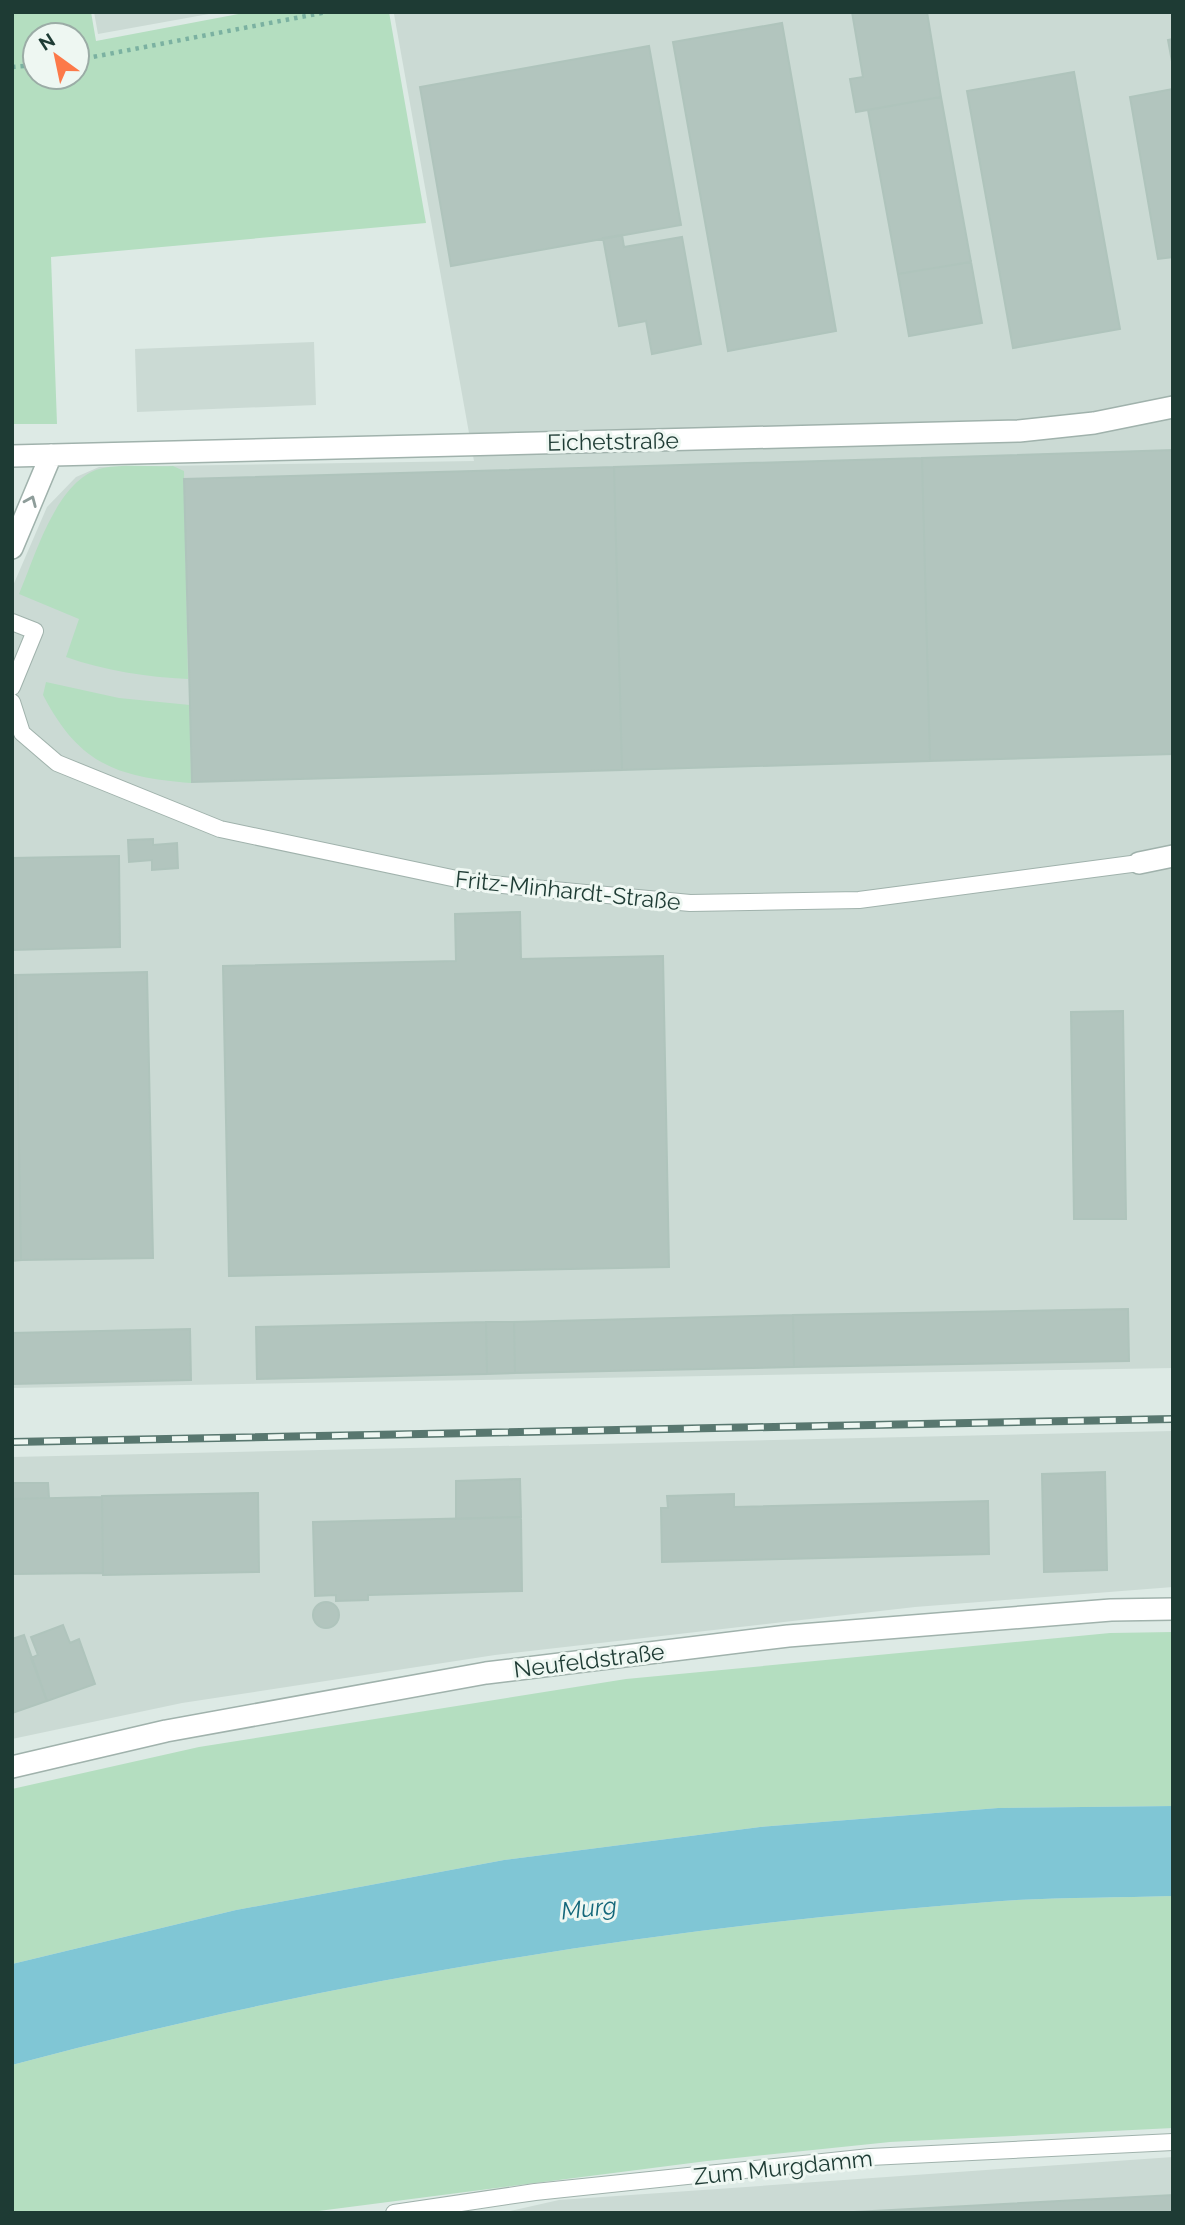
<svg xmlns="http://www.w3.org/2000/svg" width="1185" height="2225" font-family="Raleway,sans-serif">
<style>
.built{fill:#cbdad4}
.green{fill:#b4dec0;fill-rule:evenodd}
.water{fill:#80c6d5}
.building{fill:#b2c5be;stroke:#afc4bc;stroke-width:2}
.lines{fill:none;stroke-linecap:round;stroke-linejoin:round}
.lane-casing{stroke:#a0b2ac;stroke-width:18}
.street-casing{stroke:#a0b2ac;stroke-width:24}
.path{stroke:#7bb1a1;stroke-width:4.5;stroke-dasharray:3.5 5;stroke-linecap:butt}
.lane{stroke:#fff;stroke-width:16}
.street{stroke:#fff;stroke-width:21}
.rail-casing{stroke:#58776f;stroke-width:8}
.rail{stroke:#eef7f2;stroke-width:5;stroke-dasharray:16;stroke-linecap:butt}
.oneway{stroke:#8e9d9a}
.labels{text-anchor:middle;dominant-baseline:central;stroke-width:6;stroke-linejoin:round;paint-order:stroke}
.street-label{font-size:23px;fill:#1e3b34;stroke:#eef7f2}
.water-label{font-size:24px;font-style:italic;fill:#14677a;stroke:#eef7f2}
</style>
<rect width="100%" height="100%" fill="#ddeae5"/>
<path class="built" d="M 94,12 L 220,12 L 98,34 Z
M 402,12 L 1173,12 L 1173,1368 L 12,1388 L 12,588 L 47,507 L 76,477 L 99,467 L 474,461 L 394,14 Z
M 314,342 L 316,405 L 137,412 L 135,349 Z
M 1173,1431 L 1173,1587 L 915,1607 L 495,1655 L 182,1703 L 12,1739 L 12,1457 Z
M 1173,2157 L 1173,2213 L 501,2213 L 559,2200 Z"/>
<path class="green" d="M 12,12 L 91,12 L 96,41 L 249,12 L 389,12 L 426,223 L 51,257 L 57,424 L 12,424 ZM 35,35 L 77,35 L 77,77 L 35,77 Z
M 173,466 L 184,471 L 188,679 C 146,677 106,671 66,657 L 79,619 L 19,594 C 35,557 57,477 103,468 C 125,464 151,467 173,466 Z
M 46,682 L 119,698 L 190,705 L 191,783 C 116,777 79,764 43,695 Z
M 1173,1632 L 1173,1806 L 998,1808 L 760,1827 L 504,1860 L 236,1910 L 12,1964 L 12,1789 L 199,1747 L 626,1679 L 1110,1633 Z
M 1173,1896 L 1173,2128 L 890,2142 L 707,2161 L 303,2213 L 12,2213 L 12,2065 C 334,1979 669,1925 1002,1901 C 1058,1897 1116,1898 1173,1896 Z"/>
<path class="water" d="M 1173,1806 L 1173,1896 C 1116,1898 1058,1897 1002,1901 C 669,1925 334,1979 12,2065 L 12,1964 L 236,1910 L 504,1860 L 760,1827 L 998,1808 Z"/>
<path class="building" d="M 852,12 L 927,12 L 941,97 L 856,112 L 850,79 L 863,77 Z
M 782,23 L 836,331 L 728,351 L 673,42 Z
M 1173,39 L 1173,67 L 1168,40 Z
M 649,46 L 681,225 L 451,266 L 420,87 Z
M 1074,72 L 1120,329 L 1013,348 L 967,91 Z
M 1173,89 L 1173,257 L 1158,259 L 1130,97 Z
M 941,97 L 971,262 L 898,274 L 868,110 Z
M 622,235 L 624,247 L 682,237 L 701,344 L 652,354 L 646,321 L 619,326 L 603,238 Z
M 971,262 L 982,323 L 909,336 L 898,274 Z
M 1173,450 L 1173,754 L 930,761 L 922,458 Z
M 922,458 L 930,761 L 622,770 L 614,467 Z
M 614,467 L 622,770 L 192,782 L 184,479 Z
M 153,839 L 153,845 L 177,843 L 178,868 L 152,870 L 152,860 L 129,862 L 128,840 Z
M 119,856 L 120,947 L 12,950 L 12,858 Z
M 520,912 L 521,959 L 663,956 L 669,1267 L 229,1276 L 223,966 L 456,961 L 455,914 Z
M 147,972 L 153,1258 L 21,1260 L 16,975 Z
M 12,975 L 16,975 L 21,1260 L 12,1261 Z
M 1123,1011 L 1126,1219 L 1074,1219 L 1071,1012 Z
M 1128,1309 L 1129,1361 L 794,1367 L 793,1315 Z
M 793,1315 L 794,1367 L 515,1373 L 514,1322 Z
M 486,1322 L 487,1374 L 257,1379 L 256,1327 Z
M 486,1322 L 514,1322 L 515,1373 L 487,1374 Z
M 190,1329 L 191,1380 L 12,1384 L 12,1333 Z
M 1105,1472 L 1107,1570 L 1044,1572 L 1042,1474 Z
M 520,1479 L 521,1517 L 456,1519 L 456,1481 Z
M 12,1483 L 48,1483 L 49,1498 L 12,1499 Z
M 258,1493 L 259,1572 L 103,1575 L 102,1496 Z
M 734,1494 L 734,1507 L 988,1501 L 989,1554 L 662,1562 L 661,1508 L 668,1508 L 667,1496 Z
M 102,1497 L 103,1573 L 12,1574 L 12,1499 Z
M 521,1517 L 522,1591 L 368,1595 L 368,1600 L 336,1601 L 336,1595 L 315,1596 L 313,1522 Z
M313 1615a13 13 0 1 1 26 0a13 13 0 1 1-26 0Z
M 63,1625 L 70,1643 L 79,1639 L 95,1684 L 47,1701 L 31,1658 L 38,1655 L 31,1637 Z
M 24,1635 L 47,1701 L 12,1713 L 12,1639 Z
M 1173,2195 L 1173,2213 L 835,2213 Z"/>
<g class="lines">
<defs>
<path id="lane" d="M 12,622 L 35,631 L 12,687
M 12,702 L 22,733 L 57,763 L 220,829 L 471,882 L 690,903 L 859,900 L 1139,863
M 394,2213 L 535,2192 L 870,2157 L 1173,2142"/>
<path id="street" d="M 12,456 L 1019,431 L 1094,423 L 1173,407
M 12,548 L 51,455
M 1139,863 L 1173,856
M 12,1767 L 166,1731 L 486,1673 L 788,1636 L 1111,1610 L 1173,1609"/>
</defs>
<use href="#lane" class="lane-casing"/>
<use href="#street" class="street-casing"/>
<path class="path" d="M 77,60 L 327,12
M 12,67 L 35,65"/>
<use href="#lane" class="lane"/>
<use href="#street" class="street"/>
<defs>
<path id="rail" d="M 12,1442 L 1173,1419"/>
</defs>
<use href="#rail" class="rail-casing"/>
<use href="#rail" class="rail"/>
</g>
<defs><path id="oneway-chevron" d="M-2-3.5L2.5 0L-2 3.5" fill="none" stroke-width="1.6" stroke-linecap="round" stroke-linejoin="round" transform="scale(1.75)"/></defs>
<use class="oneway" href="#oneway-chevron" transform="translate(31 501) rotate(-67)"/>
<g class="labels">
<g class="street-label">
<text transform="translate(613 441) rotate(-1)">Eichetstraße</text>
<text transform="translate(568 890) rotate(6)">Fritz-Minhardt-Straße</text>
<text transform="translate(589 1660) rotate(-7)">Neufeldstraße</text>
<text transform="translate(783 2167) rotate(-6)">Zum Murgdamm</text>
</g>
<g class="water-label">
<text transform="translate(589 1908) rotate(-6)">Murg</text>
</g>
</g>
<rect width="1185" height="2225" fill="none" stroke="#1e3b34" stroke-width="28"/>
<g transform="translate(56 56) rotate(327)"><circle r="33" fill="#eef7f2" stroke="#9baca6" stroke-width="2"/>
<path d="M0-5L12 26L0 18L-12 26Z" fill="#fc7949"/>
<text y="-10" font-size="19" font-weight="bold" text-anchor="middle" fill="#1e3b34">N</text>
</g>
</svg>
